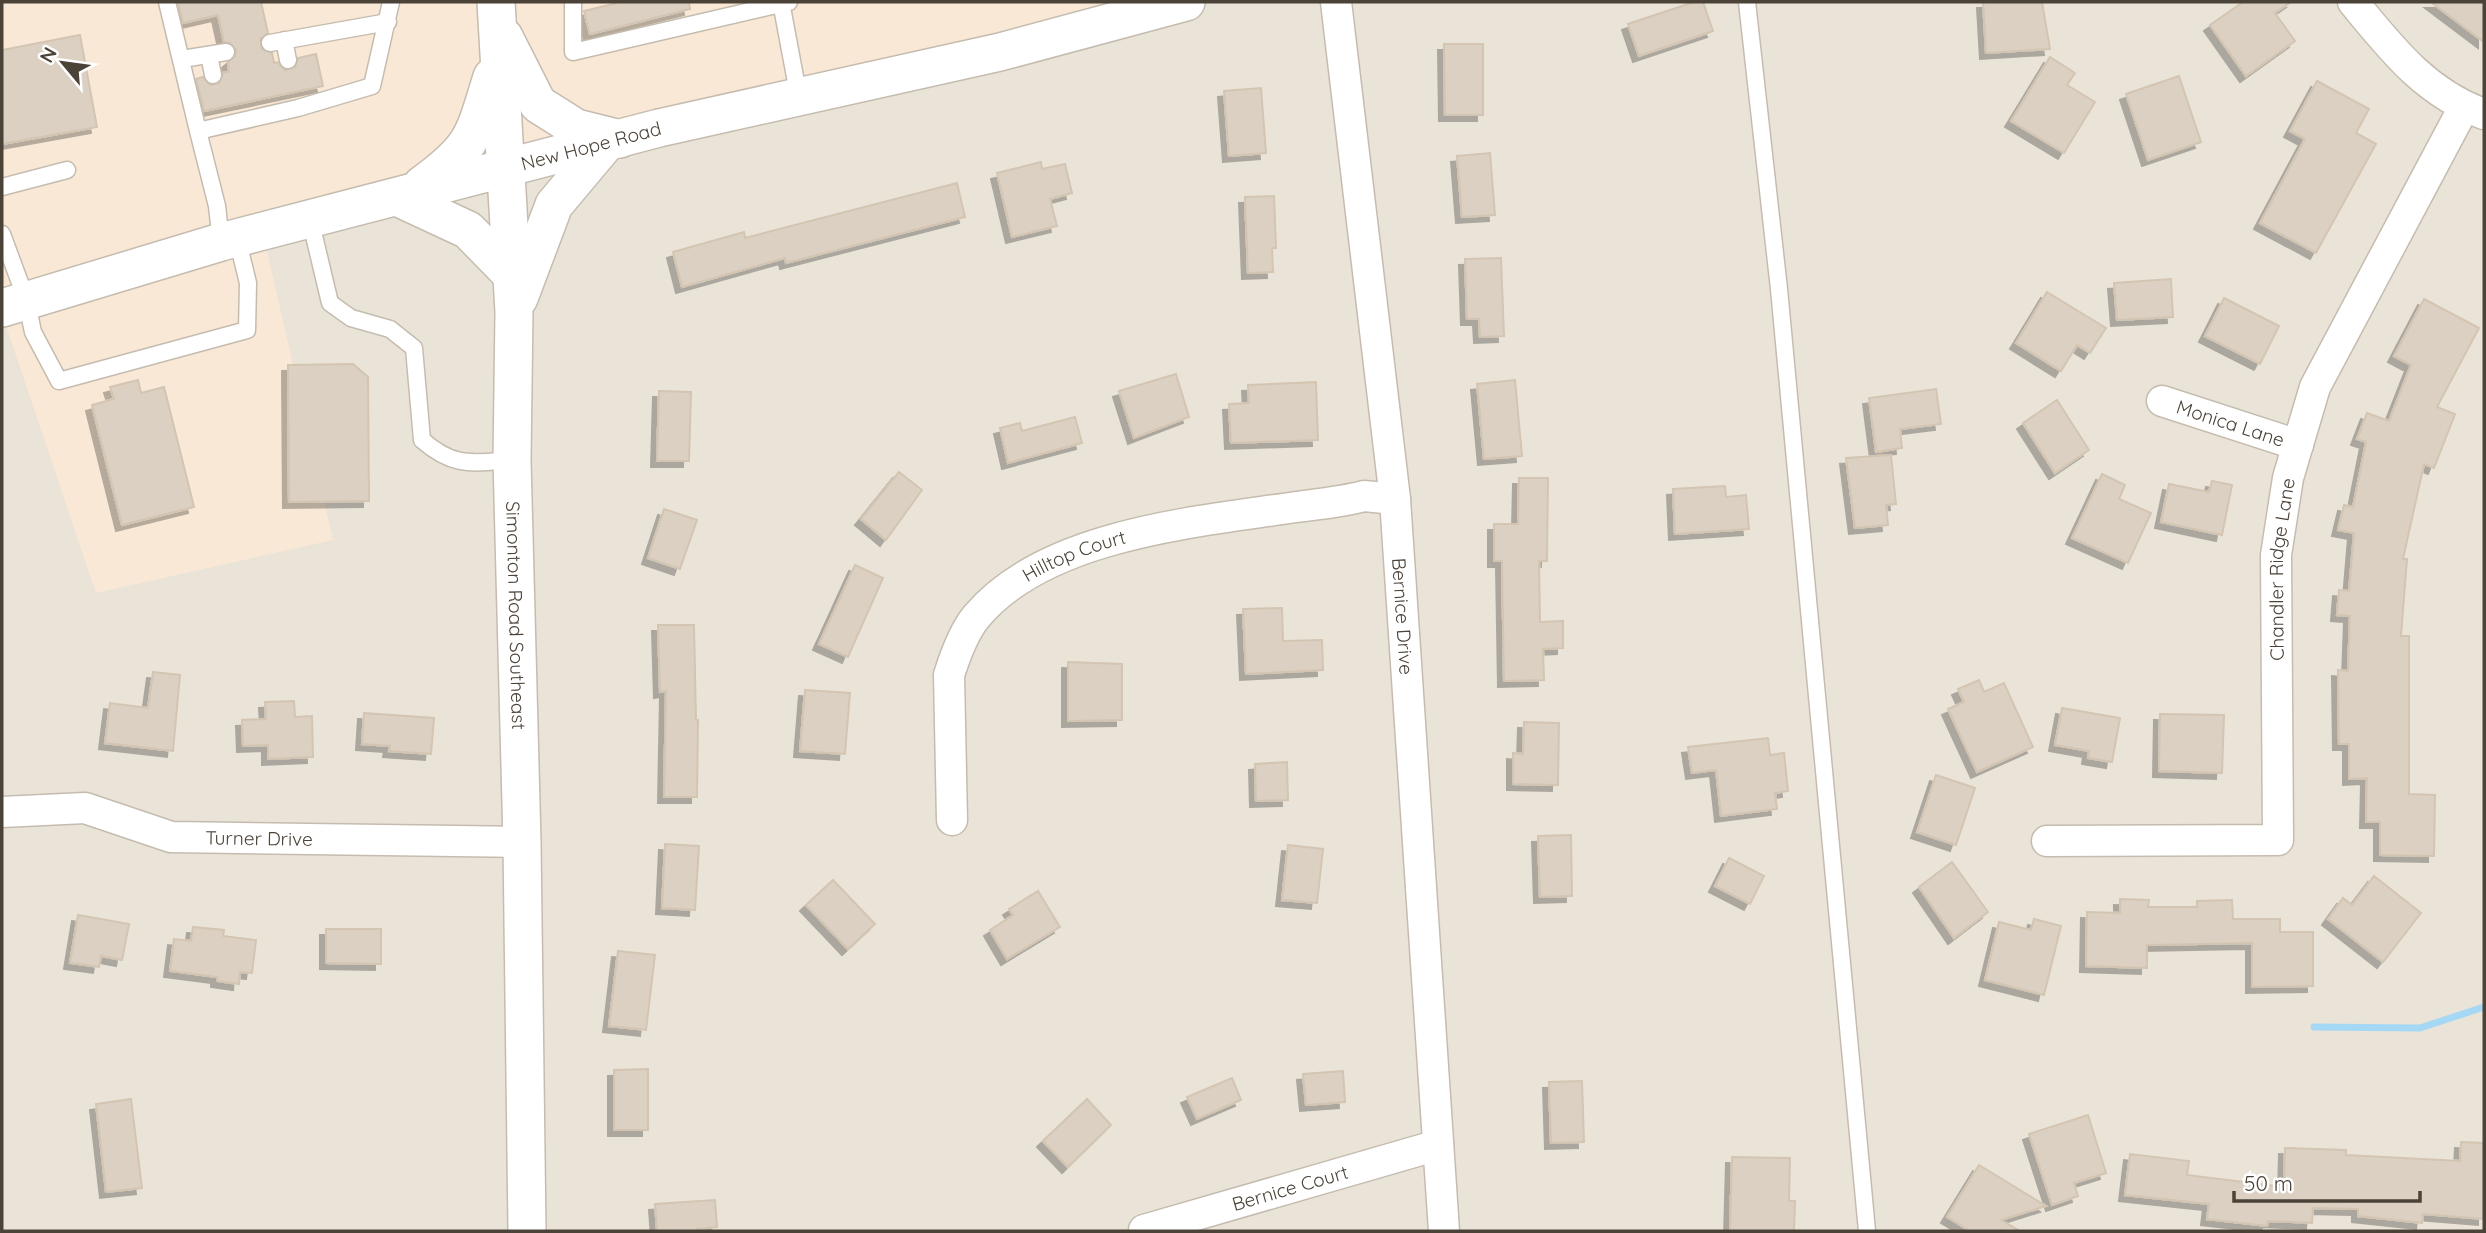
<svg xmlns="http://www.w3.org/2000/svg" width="2486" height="1233" font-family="Quicksand,sans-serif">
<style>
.residential{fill:#eae4d8}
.commercial{fill:#f8e8d5}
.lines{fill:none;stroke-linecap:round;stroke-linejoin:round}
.stream{stroke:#a5d8f5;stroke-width:7}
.building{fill:#dbd0c2;stroke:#d4c5b2;stroke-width:2;filter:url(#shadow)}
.service-casing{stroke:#c5bcaf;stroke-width:19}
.minor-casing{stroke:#c5bcaf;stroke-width:33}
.tertiary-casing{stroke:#c5bcaf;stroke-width:40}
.service{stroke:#fff;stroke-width:16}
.minor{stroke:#fff;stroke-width:30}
.tertiary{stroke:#fff;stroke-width:37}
.labels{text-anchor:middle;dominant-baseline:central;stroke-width:7;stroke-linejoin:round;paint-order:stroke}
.street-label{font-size:19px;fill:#4b4238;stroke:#fff}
</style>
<defs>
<filter id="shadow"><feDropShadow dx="-6" dy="6" stdDeviation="0" flood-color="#0004"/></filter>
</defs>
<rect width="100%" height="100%" fill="#f6f2ea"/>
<path class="residential" d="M 2,2 L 2484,2 L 2484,1231 L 2,1231 Z"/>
<path class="commercial" d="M 2,2 L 1213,2 L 475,159 L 262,229 L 333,540 L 96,593 L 2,314 Z"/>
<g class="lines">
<path class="stream" d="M 2314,1027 L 2420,1028 L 2484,1007"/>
</g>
<path class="building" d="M 178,2 L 261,2 L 268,33 L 260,39 L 262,49 L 272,53 L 274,63 L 278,62 L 285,70 L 295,67 L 298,58 L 316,54 L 323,86 L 204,111 L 196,79 L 203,77 L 210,85 L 219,83 L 223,73 L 229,72 L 228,62 L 235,56 L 236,50 L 230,43 L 224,42 L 218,15 L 183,23 Z
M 621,2 L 689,2 L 690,9 L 590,34 L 584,11 Z
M 1694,2 L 1703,2 L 1713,31 L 1639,56 L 1628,24 Z
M 1983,2 L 2042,2 L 2050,49 L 1986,53 Z
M 2243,2 L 2291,2 L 2275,13 L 2295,41 L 2246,76 L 2210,25 Z
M 2431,2 L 2484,2 L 2484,42 Z
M 80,35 L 97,127 L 2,144 L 2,50 Z
M 1444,44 L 1483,44 L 1483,115 L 1445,115 Z
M 2050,57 L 2075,73 L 2067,85 L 2095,102 L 2064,153 L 2011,121 Z
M 2179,76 L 2201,142 L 2148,160 L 2126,94 Z
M 2317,81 L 2369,109 L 2356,133 L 2376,144 L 2316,253 L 2260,223 L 2305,139 L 2290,131 Z
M 1261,88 L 1266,153 L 1229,156 L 1224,91 Z
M 1490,153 L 1495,215 L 1462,217 L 1457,156 Z
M 1041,162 L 1042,169 L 1065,164 L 1072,193 L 1050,199 L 1057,226 L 1012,237 L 997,173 Z
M 957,183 L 965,217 L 786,263 L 785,258 L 682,287 L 673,252 L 744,232 L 745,238 Z
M 1274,196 L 1276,248 L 1272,248 L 1273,272 L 1248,273 L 1245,197 Z
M 1501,258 L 1504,336 L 1480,337 L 1479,319 L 1467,319 L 1465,259 Z
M 2171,279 L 2173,317 L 2117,320 L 2114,283 Z
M 2047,292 L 2106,328 L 2090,353 L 2077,345 L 2061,371 L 2016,343 Z
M 2224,298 L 2279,326 L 2260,364 L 2205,336 Z
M 2424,299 L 2479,328 L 2437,407 L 2455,414 L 2434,468 L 2424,464 L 2403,559 L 2407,559 L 2401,636 L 2409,636 L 2409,794 L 2435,795 L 2434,856 L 2380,855 L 2380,822 L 2366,822 L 2367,778 L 2349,779 L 2349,744 L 2339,744 L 2338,670 L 2348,671 L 2350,616 L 2337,615 L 2339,590 L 2349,591 L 2354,533 L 2338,530 L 2344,505 L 2353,507 L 2366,442 L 2357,439 L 2367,413 L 2389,421 L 2411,365 L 2394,356 Z
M 353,364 L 368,377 L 369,501 L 289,502 L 288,365 Z
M 1176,374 L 1189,417 L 1134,438 L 1119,391 Z
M 138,380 L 141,393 L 164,387 L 194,507 L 122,525 L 92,405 L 114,399 L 110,387 Z
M 1515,380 L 1522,456 L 1484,459 L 1477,384 Z
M 1316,382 L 1318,440 L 1231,443 L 1229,404 L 1249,403 L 1248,385 Z
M 1936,389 L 1941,424 L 1900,429 L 1902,448 L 1876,452 L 1869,398 Z
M 659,391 L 691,392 L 689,461 L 657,461 Z
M 2057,400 L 2089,450 L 2055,473 L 2023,423 Z
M 1075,417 L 1082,443 L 1008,463 L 1000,428 L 1020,423 L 1022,431 Z
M 1891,455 L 1896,504 L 1886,505 L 1888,525 L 1855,528 L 1846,458 Z
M 899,472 L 922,490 L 886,540 L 861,519 Z
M 2102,474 L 2125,485 L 2119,499 L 2151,513 L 2128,563 L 2072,538 Z
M 1519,478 L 1548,478 L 1547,561 L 1539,561 L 1540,622 L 1563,621 L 1563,648 L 1543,649 L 1544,680 L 1504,681 L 1502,561 L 1494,561 L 1494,524 L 1518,524 Z
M 2212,481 L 2232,485 L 2222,535 L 2161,522 L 2169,484 L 2209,492 Z
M 1725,486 L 1726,497 L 1746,495 L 1749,529 L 1675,534 L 1673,489 Z
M 664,509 L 697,520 L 680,569 L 648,558 Z
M 855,565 L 883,578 L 848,657 L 819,644 Z
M 1282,608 L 1283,641 L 1322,640 L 1323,670 L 1246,674 L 1243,609 Z
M 658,625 L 694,625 L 696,720 L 698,720 L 697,797 L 664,797 L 666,691 L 660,692 Z
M 1068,662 L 1122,664 L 1122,720 L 1068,721 Z
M 153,672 L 180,675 L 173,751 L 105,743 L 110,703 L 148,708 Z
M 1979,680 L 1984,692 L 2004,683 L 2033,747 L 1977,772 L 1948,709 L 1964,702 L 1958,689 Z
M 805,690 L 850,693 L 845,754 L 800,751 Z
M 294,701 L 295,717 L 312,716 L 313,757 L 268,759 L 268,745 L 243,746 L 242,720 L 266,719 L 265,702 Z
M 2062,708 L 2120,718 L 2112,762 L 2088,758 L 2089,751 L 2055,745 Z
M 364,713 L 434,718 L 431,754 L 389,751 L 390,746 L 362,744 Z
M 2160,714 L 2224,715 L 2222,773 L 2159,771 Z
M 1524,722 L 1559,723 L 1558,785 L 1513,784 L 1513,753 L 1523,754 Z
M 1768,738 L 1770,755 L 1784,753 L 1788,791 L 1775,793 L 1777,809 L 1721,816 L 1716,770 L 1692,773 L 1688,747 Z
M 1287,762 L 1288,800 L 1256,801 L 1255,764 Z
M 1936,775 L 1975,788 L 1956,845 L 1917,832 Z
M 1571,835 L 1572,896 L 1540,897 L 1538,836 Z
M 665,844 L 699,846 L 695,910 L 662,908 Z
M 1288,845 L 1323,849 L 1317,903 L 1282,900 Z
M 1729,858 L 1764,876 L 1750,904 L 1715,886 Z
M 1952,862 L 1988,912 L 1954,938 L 1919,887 Z
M 2374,876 L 2421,913 L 2383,962 L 2328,919 L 2343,898 L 2352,905 Z
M 833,880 L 875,924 L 848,949 L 806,905 Z
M 1038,891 L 1060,927 L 1007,959 L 990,930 L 1013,915 L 1009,909 Z
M 2120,899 L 2149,900 L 2148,907 L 2197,907 L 2197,901 L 2232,900 L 2233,919 L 2280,919 L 2280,932 L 2313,932 L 2313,986 L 2252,987 L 2252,943 L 2147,945 L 2147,968 L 2086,966 L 2087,912 L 2120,913 Z
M 78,915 L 129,924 L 122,960 L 101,956 L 99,967 L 70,963 Z
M 2034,919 L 2061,926 L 2044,995 L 1985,980 L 1999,922 L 2031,930 Z
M 193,927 L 224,930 L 223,936 L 256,940 L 252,973 L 240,972 L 239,984 L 217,981 L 217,977 L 170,971 L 174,939 L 191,941 Z
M 326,929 L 381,929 L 381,964 L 326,963 Z
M 618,951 L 655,955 L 646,1030 L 609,1026 Z
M 648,1069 L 648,1130 L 614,1130 L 614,1070 Z
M 1343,1071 L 1345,1102 L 1306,1105 L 1303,1074 Z
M 1232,1078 L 1241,1100 L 1197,1119 L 1187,1097 Z
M 1582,1081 L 1584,1142 L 1551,1143 L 1549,1082 Z
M 131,1099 L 142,1188 L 106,1192 L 96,1104 Z
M 1087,1099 L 1111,1125 L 1068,1167 L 1043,1141 Z
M 2088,1115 L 2106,1173 L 2074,1183 L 2078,1196 L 2052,1205 L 2029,1134 Z
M 2461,1142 L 2484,1143 L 2484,1219 L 2423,1214 L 2422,1223 L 2358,1216 L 2358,1209 L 2313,1208 L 2312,1223 L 2268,1221 L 2267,1226 L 2207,1219 L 2209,1204 L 2125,1195 L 2130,1154 L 2189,1161 L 2187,1175 L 2284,1187 L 2285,1148 L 2346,1150 L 2346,1155 L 2460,1161 Z
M 1732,1157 L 1790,1158 L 1789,1201 L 1795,1201 L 1794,1231 L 1730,1231 Z
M 1979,1165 L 2046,1206 L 2001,1220 L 2020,1231 L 1970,1231 L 1947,1217 Z
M 715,1200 L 717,1227 L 697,1229 L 697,1231 L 657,1231 L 655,1204 Z"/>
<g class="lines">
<defs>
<path id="service" d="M 167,2 L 198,131
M 573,2 L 573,52 L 789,2
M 781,2 L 799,98
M 1747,2 L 1779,289 L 1867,1231
M 284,40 L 288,60
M 270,43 L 388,22
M 209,55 L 213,75
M 182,59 L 226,52
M 2,187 L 67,170
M 310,219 L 330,303 L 351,318 L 390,329 L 414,348 L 422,440 C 454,468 472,463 512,460
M 2,234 L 26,299 L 33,332 L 59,381 L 247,330 L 248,283 L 237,238
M 221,242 L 217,206 L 198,131 L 298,108 L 372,86 L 391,2"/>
<g id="minor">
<path id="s1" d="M 1336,2 L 1395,499 L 1444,1231"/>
<path d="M 2353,2 C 2391,48 2425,93 2484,114"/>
<path id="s2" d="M 2162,401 L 2298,445"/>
<path id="s3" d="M 2,812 L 85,808 L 171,837 L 522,842"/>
<path id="s4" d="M 952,820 L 949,675 C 955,656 963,633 976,617 C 1045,534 1196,522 1296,507 C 1319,504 1342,502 1364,496 L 1395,499"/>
<path id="s5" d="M 2047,841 L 2278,840 L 2276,555 L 2288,478 L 2315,387 L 2464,107"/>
<path id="s6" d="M 1144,1230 L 1438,1145"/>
</g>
<g id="tertiary">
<path id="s7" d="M 496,2 L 514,312 L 512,460 L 522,842 L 527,1231"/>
<path d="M 504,37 L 538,104 L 576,128 L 620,139"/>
<path d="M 422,185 C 474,147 473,138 492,77"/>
<path d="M 397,197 L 468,230 L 512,275"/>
<path d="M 519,298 L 554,205 L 606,143"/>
<path id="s8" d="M 2,308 L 221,242 L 659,128 L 1000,52 L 1186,2"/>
</g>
</defs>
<use href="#service" class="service-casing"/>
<use href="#minor" class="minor-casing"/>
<use href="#tertiary" class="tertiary-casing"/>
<use href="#service" class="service"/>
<use href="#minor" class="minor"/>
<use href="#tertiary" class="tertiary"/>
</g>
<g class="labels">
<g class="street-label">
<text stroke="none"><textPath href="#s8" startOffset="611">New Hope Road</textPath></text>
<text stroke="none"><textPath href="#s2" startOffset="72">Monica Lane</textPath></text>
<text stroke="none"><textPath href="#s4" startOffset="327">Hilltop Court</textPath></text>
<text stroke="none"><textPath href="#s5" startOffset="502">Chandler Ridge Lane</textPath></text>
<text stroke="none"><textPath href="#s1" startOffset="618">Bernice Drive</textPath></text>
<text stroke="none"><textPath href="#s7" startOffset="614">Simonton Road Southeast</textPath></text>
<text stroke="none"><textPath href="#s3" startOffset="262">Turner Drive</textPath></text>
<text stroke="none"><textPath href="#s6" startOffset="152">Bernice Court</textPath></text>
</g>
</g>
<rect width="2486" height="1233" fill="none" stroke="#4b4238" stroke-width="7"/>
<g transform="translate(63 63) rotate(299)" stroke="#ffffff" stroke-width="5" paint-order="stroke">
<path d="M0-5L12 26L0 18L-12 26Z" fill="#4b4238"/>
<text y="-10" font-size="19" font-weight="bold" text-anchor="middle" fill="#4b4238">N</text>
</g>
<path d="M2234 1191v10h186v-10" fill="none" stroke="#4b4238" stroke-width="3.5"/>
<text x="2244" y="1191" font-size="21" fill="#4b4238" stroke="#ffffff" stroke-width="5" paint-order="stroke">50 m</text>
</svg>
